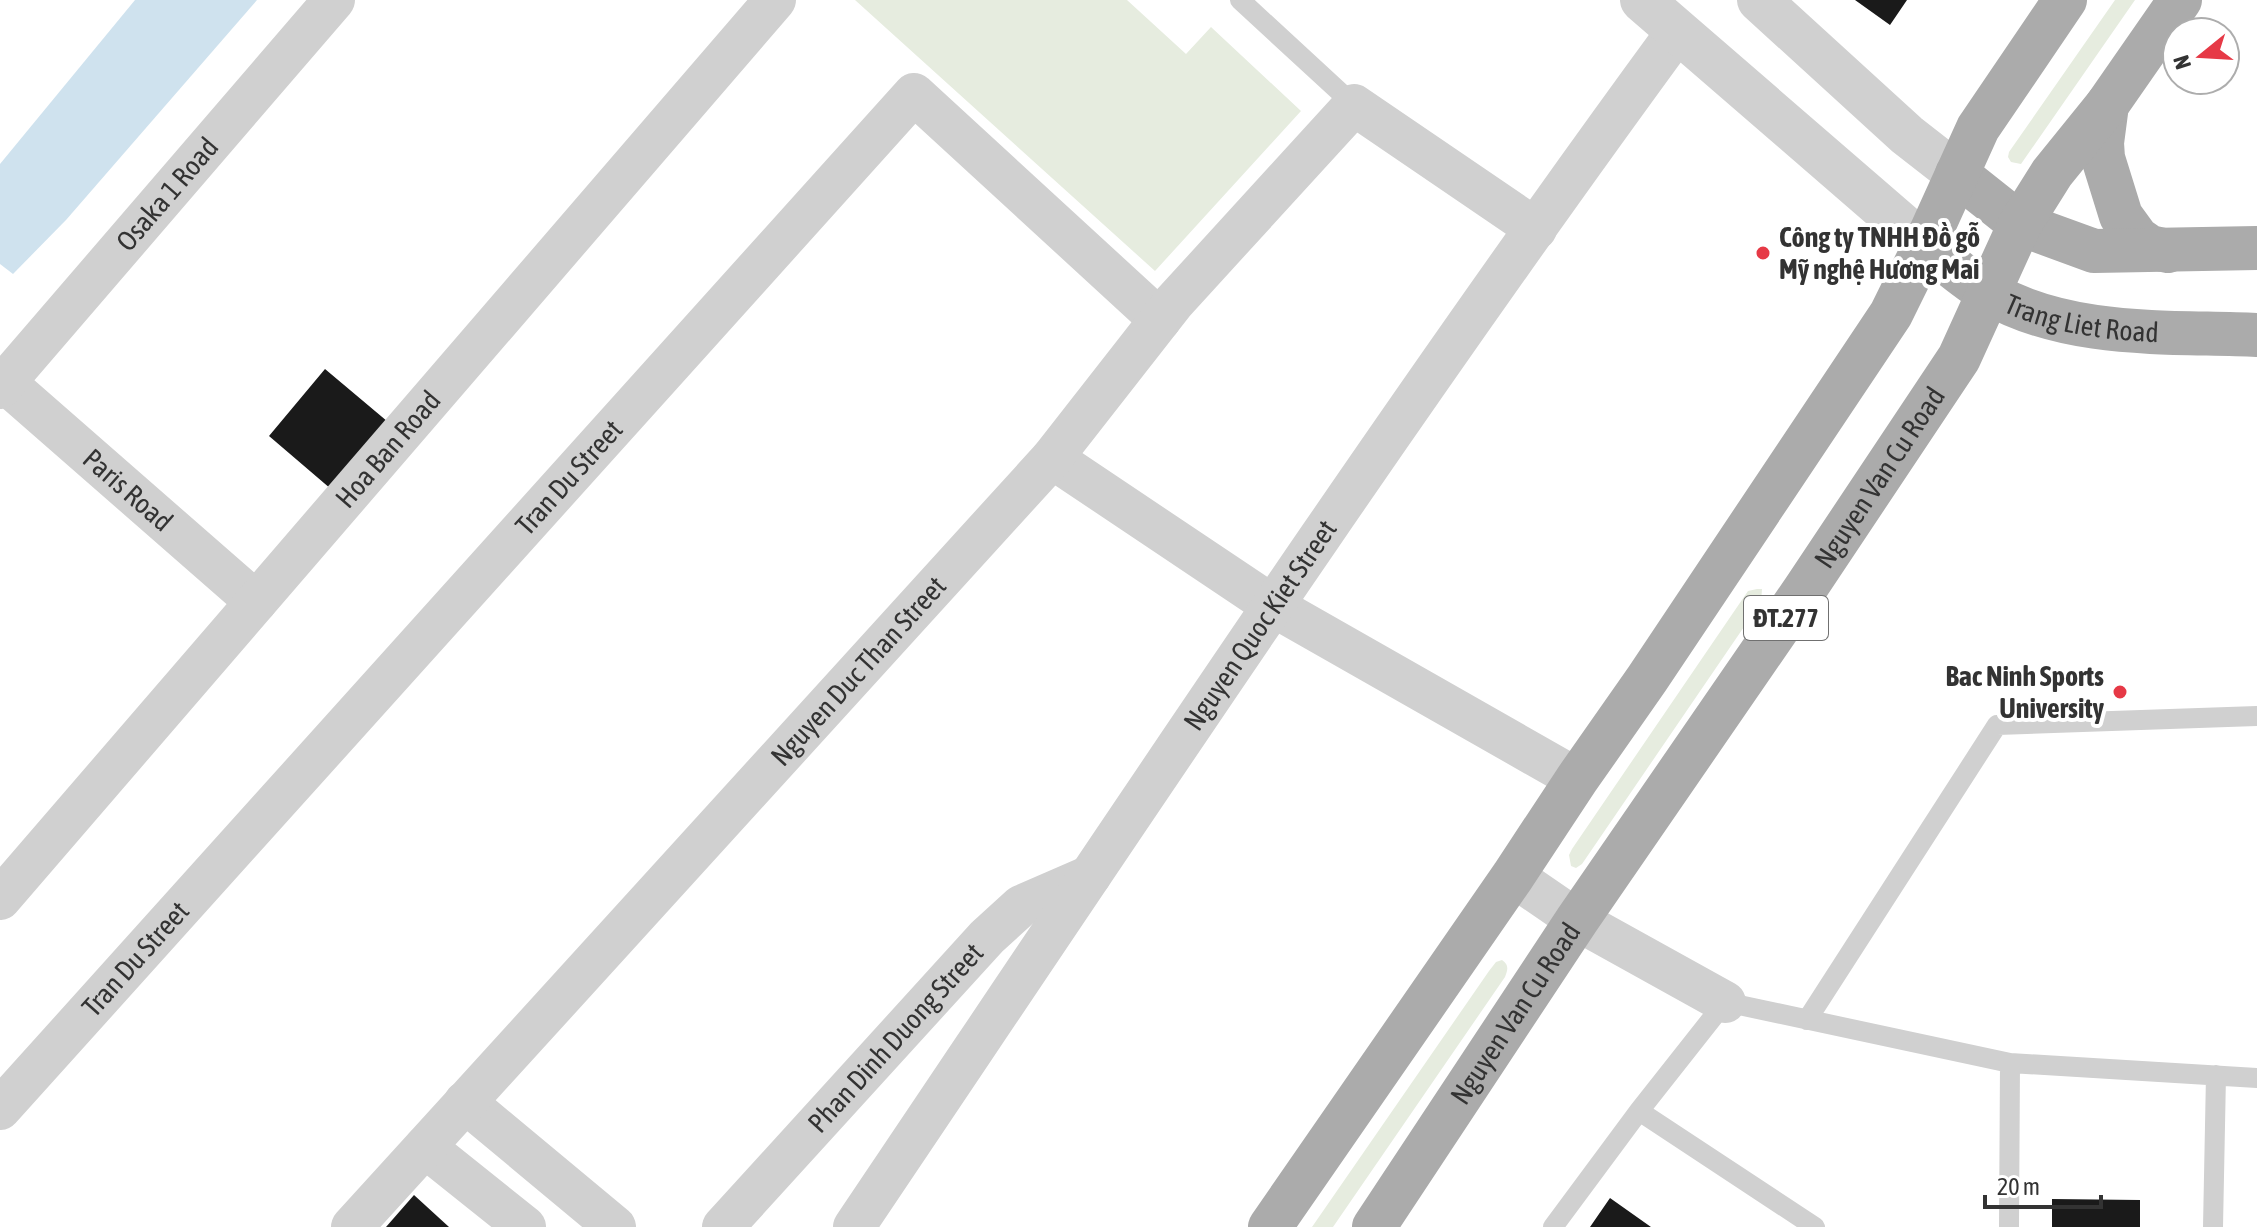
<svg xmlns="http://www.w3.org/2000/svg" width="2257" height="1227" font-family="'Asap Condensed',sans-serif">
<style>
.green{fill:#e6ecdf}
.water{fill:#cfe2ee}
.building{fill:#1a1a1a}
.lines{fill:none;stroke-linecap:round;stroke-linejoin:round}
.service{stroke:#d0d0d0;stroke-width:20}
.minor{stroke:#d0d0d0;stroke-width:42}
.tertiary{stroke:#d0d0d0;stroke-width:44}
.primary{stroke:#ababab;stroke-width:44}
.poi-dot{fill:#e63946;stroke:#fff;stroke-width:3}
.labels{text-anchor:middle;dominant-baseline:central;stroke-width:8;stroke-linejoin:round;paint-order:stroke}
.shield{fill:#fff;stroke:#707070;stroke-width:2}
.shield-label{font-size:26px;font-weight:bold;fill:#333}
.street-label{font-size:28px;fill:#333;stroke:#fff}
.poi-label{font-size:28px;font-weight:bold;fill:#333;stroke:#fff;text-anchor:start}
</style>
<rect width="100%" height="100%" fill="#fff"/>
<path class="green" d="M 855,0 L 1127,0 L 1186,54 L 1211,27 L 1301,111 L 1155,271 Z
M 2115,0 L 2135,0 L 2021,164 L 2011,162 L 2008,157 L 2009,152 Z
M 1757,589 L 1762,589 L 1761,602 L 1582,864 L 1576,868 L 1571,866 L 1569,855 L 1572,849 L 1748,591 Z
M 1502,960 C 1509,965 1508,969 1505,977 L 1333,1227 L 1312,1227 L 1489,971 L 1496,962 Z"/>
<path class="water" d="M 135,0 L 257,0 L 66,220 L 13,274 L 0,264 L 0,164 Z"/>
<path class="building" d="M 1855,0 L 1907,0 L 1890,25 Z
M 325,369 L 394,427 L 338,495 L 269,436 Z
M 414,1195 L 449,1227 L 386,1227 Z
M 1610,1198 L 1651,1227 L 1590,1227 Z
M 2052,1199 L 2140,1200 L 2140,1227 L 2052,1227 Z"/>
<g class="lines">
<path class="service" d="M 1240,0 L 1354,105
M 1807,1020 L 1997,725 L 2257,716
M 1639,1111 L 1815,1227
M 1553,1227 L 1639,1111 L 1725,1002 L 2010,1063 L 2257,1078
M 2009,1227 L 2010,1063
M 2213,1227 L 2216,1075"/>
<g class="minor">
<path id="s1" d="M 0,378 L 256,602"/>
<path id="s2" d="M 0,388 L 334,0"/>
<path d="M 1052,458 L 1273,606 L 1577,779"/>
<path d="M 1513,876 L 1577,920 L 1725,1002"/>
<path id="s3" d="M 0,899 L 775,0"/>
<path d="M 465,1102 L 615,1227"/>
<path id="s4" d="M 0,1109 L 914,94 L 1160,320"/>
<path d="M 425,1147 L 525,1227"/>
<path id="s5" d="M 352,1227 L 1052,458 L 1174,302 L 1354,105 L 1536,229"/>
<path id="s6" d="M 723,1227 L 987,937 L 1021,906 L 1090,876"/>
<path id="s7" d="M 854,1227 C 1124,826 1391,422 1677,32"/>
</g>
<path class="tertiary" d="M 1642,0 L 1925,245
M 1759,0 L 1907,135 L 1957,174"/>
<g class="primary">
<path d="M 2107,105 L 2102,143 L 2103,158 L 2121,216 L 2137,238 L 2150,247 L 2168,251"/>
<path d="M 1957,174 L 2020,224 L 2094,251 L 2257,248"/>
<path id="s8" d="M 1925,245 C 1946,261 1966,280 1989,293 C 2070,339 2167,331 2257,335"/>
<path d="M 1270,1227 L 1513,876 L 1577,779 L 1647,679 L 1891,314 L 1925,245 L 1978,128 L 2065,0"/>
<path id="s9" d="M 1374,1227 L 1577,920 L 1805,589 L 1959,358 L 2020,224 L 2052,173 L 2107,105 L 2180,0"/>
</g>
</g>
<g class="poi-dot">
<circle cx="1763" cy="253" r="8"/>
<circle cx="2120" cy="692" r="8"/>
</g>
<g class="labels">
<rect class="shield" x="1744" y="596" width="84" height="44" rx="6"/>
<g class="shield-label">
<text x="1786" y="618">ĐT.277</text>
</g>
<g class="street-label">
<text stroke="none"><textPath href="#s2" startOffset="256">Osaka 1 Road</textPath></text>
<text stroke="none"><textPath href="#s8" startOffset="178">Trang Liet Road</textPath></text>
<text stroke="none"><textPath href="#s3" startOffset="594">Hoa Ban Road</textPath></text>
<text stroke="none"><textPath href="#s4" startOffset="850">Tran Du Street</textPath></text>
<text stroke="none"><textPath href="#s9" startOffset="904">Nguyen Van Cu Road</textPath></text>
<text stroke="none"><textPath href="#s1" startOffset="170">Paris Road</textPath></text>
<text stroke="none"><textPath href="#s7" startOffset="726">Nguyen Quoc Kiet Street</textPath></text>
<text stroke="none"><textPath href="#s5" startOffset="752">Nguyen Duc Than Street</textPath></text>
<text stroke="none"><textPath href="#s4" startOffset="202">Tran Du Street</textPath></text>
<text stroke="none"><textPath href="#s9" startOffset="256">Nguyen Van Cu Road</textPath></text>
<text stroke="none"><textPath href="#s6" startOffset="256">Phan Dinh Duong Street</textPath></text>
</g>
<g class="poi-label">
<text x="1779" y="237">Công ty TNHH Đồ gỗ<tspan x="1779" dy="32">Mỹ nghệ Hương Mai</tspan></text>
<text x="2104" y="676" text-anchor="end">Bac Ninh Sports<tspan x="2104" dy="32">University</tspan></text>
</g>
</g>
<g transform="translate(2201 56) rotate(252)"><circle r="38" fill="#ffffff" stroke="#adadad" stroke-width="2"/>
<path d="M0-6L14 30L0 20L-14 30Z" fill="#e63946"/>
<text y="-12" font-size="22" font-weight="bold" text-anchor="middle" fill="#333333">N</text>
</g>
<path d="M1985 1195v12h116v-12" fill="none" stroke="#333333" stroke-width="4"/>
<text x="1997" y="1195" font-size="24" fill="#333333" stroke="#ffffff" stroke-width="6" paint-order="stroke">20 m</text>
</svg>
